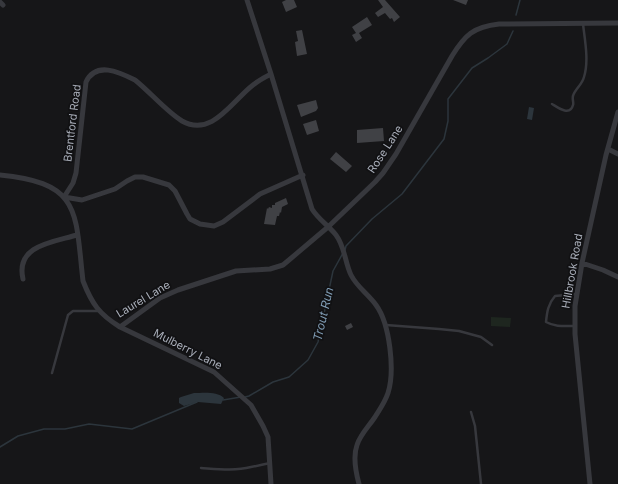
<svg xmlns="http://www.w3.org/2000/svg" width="618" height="484" font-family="Inter,sans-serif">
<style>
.green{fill:#1e261f}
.water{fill:#2c353c}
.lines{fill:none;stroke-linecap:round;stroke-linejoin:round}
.stream{stroke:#2c353c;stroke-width:1.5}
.building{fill:#404145}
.lane{stroke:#37383d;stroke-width:2.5}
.street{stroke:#37383d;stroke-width:5}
.labels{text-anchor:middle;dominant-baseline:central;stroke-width:3.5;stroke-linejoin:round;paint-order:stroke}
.street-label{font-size:11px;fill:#a8adb8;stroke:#111113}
.water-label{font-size:12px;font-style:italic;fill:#7f9bb3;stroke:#111113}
</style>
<rect width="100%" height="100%" fill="#161618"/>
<path class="green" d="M 491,317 L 511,318 L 510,327 L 491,326 Z"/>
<path class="water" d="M 529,107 L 534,108 L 532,120 L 527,119 Z
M 194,393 C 203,393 217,391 224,398 L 221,404 L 198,402 L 184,406 L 179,403 L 179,398 L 181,397 Z"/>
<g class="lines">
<path class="stream" d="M 516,15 L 520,0
M 345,250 L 346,246 L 372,219 L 402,194 L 444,139 L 448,121 L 448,99 L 472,68 L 488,58 L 507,44 L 513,31
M 245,397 L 249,396 L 273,382 L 289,377 L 308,360 L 318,342 L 333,271 L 343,253
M 223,400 L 241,397
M 0,447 L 18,436 L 44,429 L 65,429 L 89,424 L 132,429 L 197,402"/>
</g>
<path class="building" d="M 286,0 L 294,0 L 297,7 L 286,12 L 282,2 Z
M 378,0 L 385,0 L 400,17 L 394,22 L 392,18 L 390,19 L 385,13 L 378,17 L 375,13 L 383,7 Z
M 453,0 L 468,0 L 466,5 Z
M 367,17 L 372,25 L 359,33 L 362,38 L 356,42 L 352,35 L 356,33 L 352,27 Z
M 302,30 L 307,54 L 297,56 L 295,42 L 298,41 L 296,31 Z
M 316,100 L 318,108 L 316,111 L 301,117 L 297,105 Z
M 316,120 L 319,131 L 307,135 L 303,124 Z
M 383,128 L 384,141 L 357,143 L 357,130 Z
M 336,152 L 352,166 L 346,172 L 330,159 Z
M 286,198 L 288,204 L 282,207 L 281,213 L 280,212 L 279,216 L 277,216 L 275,225 L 264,224 L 267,208 L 268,209 L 269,207 L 272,208 L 272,205 L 275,205 L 275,203 Z
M 351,323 L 353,327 L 347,330 L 345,326 Z"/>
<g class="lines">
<path class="lane" d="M 552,104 C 557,107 570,117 573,105 C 574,103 572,99 573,96 C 575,89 582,85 584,77 C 589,61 585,41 583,24
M 386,325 L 439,329 L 459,331 L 481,337 L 492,345
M 574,326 C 564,326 555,327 546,322 C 547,312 548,304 555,296 L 576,294
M 52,373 L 68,315 L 73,311 L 99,311
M 471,412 L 475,426 L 481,484
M 201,468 C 217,469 235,471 251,467 C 258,466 264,464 270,463"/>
<path class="street" d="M 247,0 L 271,74 L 312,209 C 318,219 329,226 336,235 C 345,247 345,263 351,275 C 357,287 368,294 376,305 C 390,324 395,371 388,393 C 385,402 380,409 375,417 C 369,426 360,435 357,445 C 353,456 356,473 359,484
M 0,2 L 3,5
M 608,149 L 618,154
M 0,175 C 82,183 75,212 83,281 C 92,304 99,314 120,327 L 160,298 L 178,290 L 236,271 L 270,269 L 283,265 L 289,260 L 328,227 L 375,182 L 383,173 L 396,154 L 452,56 C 465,35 473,27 499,24 L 618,23
M 64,197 L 73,183 L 76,173 L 86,82 C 96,61 119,72 135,80 C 150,92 167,112 182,121 C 212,138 232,101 253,85 C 258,81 265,77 271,74
M 64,197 L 82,200 L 115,189 L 127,181 L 135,177 L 143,177 L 169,185 L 175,191 L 187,214 L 190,219 L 200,224 L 214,226 L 223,222 L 260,194 L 303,175
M 582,263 L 603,270 L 618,277
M 23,279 C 15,245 54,242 77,235
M 120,327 L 214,372 L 251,405 L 263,426 L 268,437 L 271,484
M 590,484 L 575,334 L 575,306 L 582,263 L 606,155 L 618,112"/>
</g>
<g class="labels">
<g class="street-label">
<text transform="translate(72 123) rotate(-83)">Brentford Road</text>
<text transform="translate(385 149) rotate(-57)">Rose Lane</text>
<text transform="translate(572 271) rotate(-80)">Hillbrook Road</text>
<text transform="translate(143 299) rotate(-31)">Laurel Lane</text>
<text transform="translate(188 349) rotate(27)">Mulberry Lane</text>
</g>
<g class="water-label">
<text transform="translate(323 314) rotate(-77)">Trout Run</text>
</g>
</g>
</svg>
